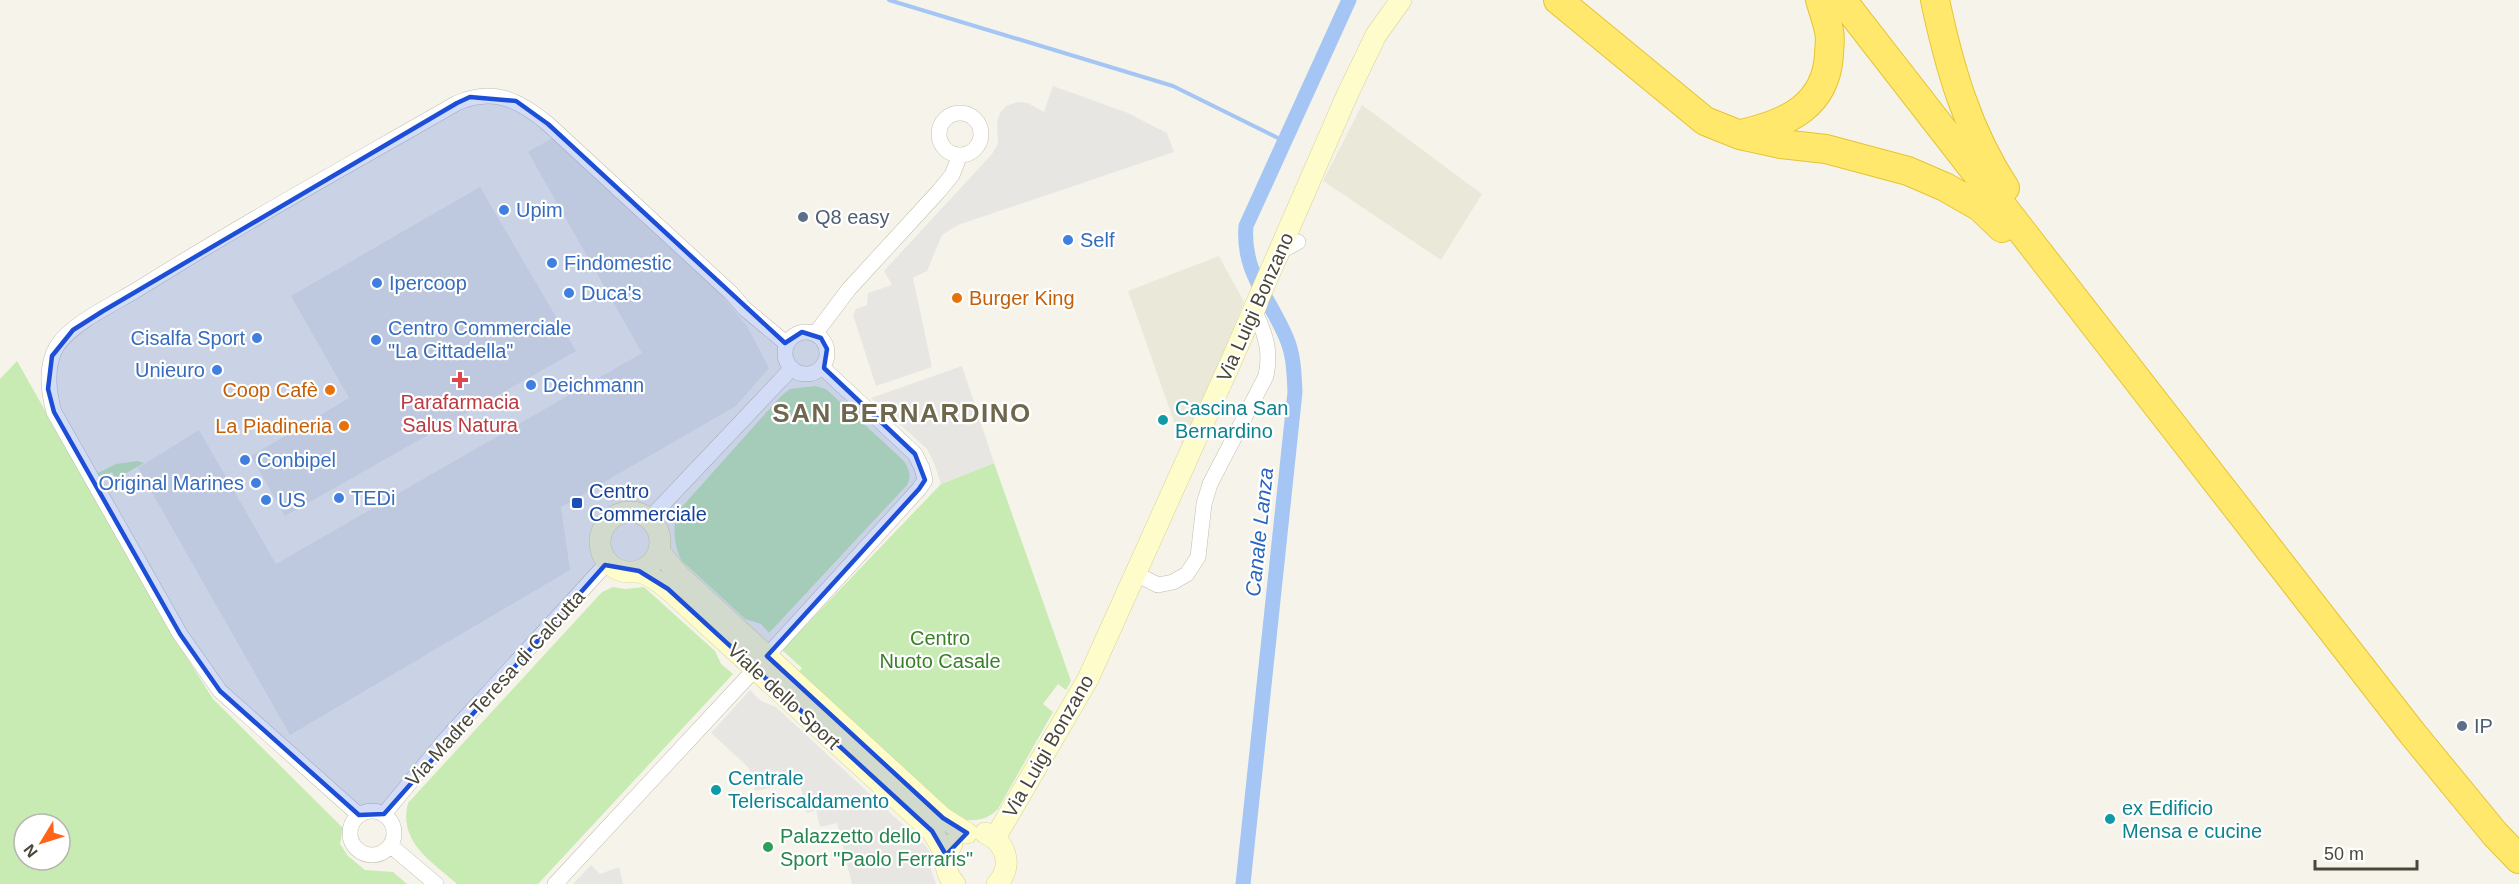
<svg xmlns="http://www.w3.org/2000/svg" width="2519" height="884" font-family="Helvetica,sans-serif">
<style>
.residential{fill:#eae8d8}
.green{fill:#c7ebb2;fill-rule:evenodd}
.parking{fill:#e7e6e2}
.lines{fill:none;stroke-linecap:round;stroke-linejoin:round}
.stream{stroke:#a5c6f4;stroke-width:4}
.canal{stroke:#a5c6f4;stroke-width:15}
.street-casing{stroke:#c2beac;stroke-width:16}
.secondary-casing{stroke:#d8d299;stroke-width:22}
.highway-casing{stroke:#e5c435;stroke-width:30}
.street{stroke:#fff;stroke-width:15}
.secondary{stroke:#fffccb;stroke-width:21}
.highway{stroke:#ffe86c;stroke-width:28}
.marked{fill:#1d4ed8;fill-opacity:0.2;stroke:#1d4ed8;stroke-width:4.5;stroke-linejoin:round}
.shop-dot{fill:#3f7fe0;stroke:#fff;stroke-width:2}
.service-dot{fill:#5c6f8a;stroke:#fff;stroke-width:2}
.food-dot{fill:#e8710a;stroke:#fff;stroke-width:2}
.health-dot{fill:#e0444e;stroke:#fff;stroke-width:2}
.culture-dot{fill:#0f9aa8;stroke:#fff;stroke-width:2}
.transit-dot{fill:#1a4fb4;stroke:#fff;stroke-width:2}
.leisure-dot{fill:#2e9e5b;stroke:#fff;stroke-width:2}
.labels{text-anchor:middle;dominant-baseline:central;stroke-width:4.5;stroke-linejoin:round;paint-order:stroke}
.shop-label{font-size:20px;fill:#366cbe;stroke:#fff;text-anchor:start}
.service-label{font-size:20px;fill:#4e5e75;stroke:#fff;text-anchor:start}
.food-label{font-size:20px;fill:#c56008;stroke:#fff;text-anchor:end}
.street-label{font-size:20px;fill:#4b4738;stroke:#fff}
.health-label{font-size:20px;fill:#be3a42;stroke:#fff}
.culture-label{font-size:20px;fill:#0d838f;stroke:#fff;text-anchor:start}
.transit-label{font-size:20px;fill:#164399;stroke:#fff;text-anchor:start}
.park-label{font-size:20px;fill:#398027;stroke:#fff}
.leisure-label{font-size:20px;fill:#27864d;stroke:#fff;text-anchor:start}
.water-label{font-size:21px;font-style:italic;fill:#2a65bd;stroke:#fff}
.district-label{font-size:26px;font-weight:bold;letter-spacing:1.5px;fill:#6e674e;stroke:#fff}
</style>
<rect width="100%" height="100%" fill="#f6f4ea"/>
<path class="residential" d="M 1362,105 L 1482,194 L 1441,260 L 1323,181 Z
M 1219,256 L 1244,302 L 1184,450 L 1128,291 Z"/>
<path class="green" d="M 17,361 L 174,637 L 213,699 L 343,828 L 340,844 L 348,856 L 365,870 L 393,872 L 407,884 L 0,884 L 0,379 ZM 24,824 L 60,824 L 60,860 L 24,860 Z
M 815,386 L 826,389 L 904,461 C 909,470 912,475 907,485 L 769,633 L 761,624 L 745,619 L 682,561 C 674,548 671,522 680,509 L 781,396 L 790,389 Z
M 137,461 L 144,463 L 116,479 L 112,472 L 97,480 L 94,475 L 116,464 Z
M 994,463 L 1071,681 L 1066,690 L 1058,684 L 1043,704 L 1053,712 L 998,809 C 987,820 975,822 960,819 L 799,672 L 802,668 L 782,650 L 941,484 Z
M 613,587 L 625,589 L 644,587 L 715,651 L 721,664 L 733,674 L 538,884 L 457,884 C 431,861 398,842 408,803 L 602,592 Z"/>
<path class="parking" d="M 1053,86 L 1128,113 L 1167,133 L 1174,152 L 958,225 L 942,235 L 927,271 L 913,278 L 932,367 L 876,386 L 853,315 L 856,309 L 867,305 L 868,293 L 892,285 L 884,271 L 992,154 L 998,144 L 997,122 L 1000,113 L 1006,106 L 1017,102 L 1028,103 L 1044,112 Z
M 554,137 L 711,283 L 747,326 L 769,368 L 736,406 L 561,507 L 570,570 L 290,735 L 138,468 L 199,430 L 276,564 L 642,353 L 528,152 Z
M 480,187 L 576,351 L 285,516 L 251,456 L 349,398 L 291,296 Z
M 962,366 L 994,463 L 941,484 L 934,463 L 927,449 L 871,398 Z
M 750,690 L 761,701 L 776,707 L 926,846 L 929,851 L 931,869 L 936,884 L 852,884 L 837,823 L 820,827 L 816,810 L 807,813 L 799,781 L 755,791 L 749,768 L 711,733 Z
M 591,865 L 600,874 L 619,867 L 623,884 L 573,884 Z"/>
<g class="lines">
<path class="stream" d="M 889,0 L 1173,86 L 1284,141"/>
<path class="canal" d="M 1243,884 L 1295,392 C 1294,373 1294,355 1286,337 C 1269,297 1242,272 1246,226 L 1349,0"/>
<defs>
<path id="street" d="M939 134a21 21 0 1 1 42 0a21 21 0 1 1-42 0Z
M 1280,257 L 1283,250 L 1298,242
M785 353a21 21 0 1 1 42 0a21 21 0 1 1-42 0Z
M 815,334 L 849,289 L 939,191 L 952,175 L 960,155
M 649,519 L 792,368
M 1136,574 L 1158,585 L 1173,582 L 1187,574 L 1198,557 L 1204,504 L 1210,484 L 1266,376 C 1271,352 1266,336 1256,314 L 1260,304
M 767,656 L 919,489 L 925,480 L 922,468 L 915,454 L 822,367
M350 833a22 22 0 1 1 44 0a22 22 0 1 1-44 0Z
M 384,814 L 445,740 L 607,563
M 359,815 L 220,691 L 180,634 L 54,412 C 48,390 45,366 57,346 C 71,324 113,304 135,291 C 240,225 349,165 457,103 C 494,87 519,100 548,124 L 731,293 L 745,309 L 787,344
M 391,846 L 436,884
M 555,884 L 755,669"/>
<path id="secondary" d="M600 542a30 30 0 1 1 60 0a30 30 0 1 1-60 0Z
M 659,551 L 679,575 L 943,818 L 967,833
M 639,571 L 653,578 L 668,589 L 932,831 L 946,855
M 985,833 C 1006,842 1014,866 997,884
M 995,838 L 1088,679 L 1233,357 L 1348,93 L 1376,35 L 1401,0
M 952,844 C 943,858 944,872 955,884"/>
<path id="highway" d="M 1558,0 L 1705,121 L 1740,135 L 1781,144 L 1826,149 L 1908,171 L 1945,187 L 1980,207 L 2002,228
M 1842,0 L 2412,733 L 2495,834 L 2519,859
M 1935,0 C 1949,66 1967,130 2005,188
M 1745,133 C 1788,123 1826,105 1829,55 C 1829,47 1831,39 1829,31 C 1827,21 1823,10 1820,0"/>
</defs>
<use href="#street" class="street-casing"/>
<use href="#secondary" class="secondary-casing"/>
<use href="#highway" class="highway-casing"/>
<use href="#street" class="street"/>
<use href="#secondary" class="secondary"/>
<use href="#highway" class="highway"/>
</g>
<path class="marked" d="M 470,97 L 516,101 L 548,124 L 785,343 L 802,332 L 821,338 L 827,349 L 824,368 L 915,454 L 925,480 L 919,489 L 767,656 L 943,818 L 967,833 L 946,855 L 932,831 L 668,589 L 639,571 L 605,565 L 384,814 L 359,815 L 220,691 L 180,634 L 54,412 L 48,389 L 52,356 L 73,330 L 103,311 L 457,103 Z"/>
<g class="shop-dot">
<circle cx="504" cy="210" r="6"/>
<circle cx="1068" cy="240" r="6"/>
<circle cx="552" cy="263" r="6"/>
<circle cx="377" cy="283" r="6"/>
<circle cx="569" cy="293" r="6"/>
<circle cx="257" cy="338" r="6"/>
<circle cx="376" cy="340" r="6"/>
<circle cx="217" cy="370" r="6"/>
<circle cx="531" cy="385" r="6"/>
<circle cx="245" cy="460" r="6"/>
<circle cx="256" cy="483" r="6"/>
<circle cx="339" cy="498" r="6"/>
<circle cx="266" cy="500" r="6"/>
</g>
<g class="service-dot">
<circle cx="803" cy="217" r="6"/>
<circle cx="2462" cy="726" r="6"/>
</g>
<g class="food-dot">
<circle cx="957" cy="298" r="6"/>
<circle cx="330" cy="390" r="6"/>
<circle cx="344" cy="426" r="6"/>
</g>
<path class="health-dot" d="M457 371h6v6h6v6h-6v6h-6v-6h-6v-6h6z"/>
<g class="culture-dot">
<circle cx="1163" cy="420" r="6"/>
<circle cx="716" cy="790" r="6"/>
<circle cx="2110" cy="819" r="6"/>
</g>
<rect class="transit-dot" x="571" y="497" width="12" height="12" rx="3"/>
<circle class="leisure-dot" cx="768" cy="847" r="6"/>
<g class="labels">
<g class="shop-label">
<text x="516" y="210">Upim</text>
<text x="1080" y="240">Self</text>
<text x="564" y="263">Findomestic</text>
<text x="389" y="283">Ipercoop</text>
<text x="581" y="293">Duca's</text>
<text x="388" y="328">Centro Commerciale<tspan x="388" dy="23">"La Cittadella"</tspan></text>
<text x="245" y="338" text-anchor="end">Cisalfa Sport</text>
<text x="205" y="370" text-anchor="end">Unieuro</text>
<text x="543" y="385">Deichmann</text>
<text x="257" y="460">Conbipel</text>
<text x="244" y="483" text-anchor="end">Original Marines</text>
<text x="351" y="498">TEDi</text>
<text x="278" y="500">US</text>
</g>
<g class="service-label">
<text x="815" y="217">Q8 easy</text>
<text x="2474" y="726">IP</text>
</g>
<g class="food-label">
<text x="969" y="298" text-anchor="start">Burger King</text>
<text x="318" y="390">Coop Cafè</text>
<text x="332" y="426">La Piadineria</text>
</g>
<g class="street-label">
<text transform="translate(1255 307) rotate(-66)">Via Luigi Bonzano</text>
<text transform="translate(495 688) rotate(-48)">Via Madre Teresa di Calcutta</text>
<text transform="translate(784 696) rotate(43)">Viale dello Sport</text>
<text transform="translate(1048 746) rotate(-60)">Via Luigi Bonzano</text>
</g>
<g class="health-label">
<text x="460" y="402">Parafarmacia<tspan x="460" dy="23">Salus Natura</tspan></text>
</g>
<g class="culture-label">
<text x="1175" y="408">Cascina San<tspan x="1175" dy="23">Bernardino</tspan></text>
<text x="728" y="778">Centrale<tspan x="728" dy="23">Teleriscaldamento</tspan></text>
<text x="2122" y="808">ex Edificio<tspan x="2122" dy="23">Mensa e cucine</tspan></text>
</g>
<g class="transit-label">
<text x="589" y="491">Centro<tspan x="589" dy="23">Commerciale</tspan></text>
</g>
<g class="park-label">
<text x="940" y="638">Centro<tspan x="940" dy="23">Nuoto Casale</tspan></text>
</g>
<g class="leisure-label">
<text x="780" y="836">Palazzetto dello<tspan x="780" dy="23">Sport "Paolo Ferraris"</tspan></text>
</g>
<g class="water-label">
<text transform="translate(1259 532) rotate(-84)">Canale Lanza</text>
</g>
<g class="district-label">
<text x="902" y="413">SAN BERNARDINO</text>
</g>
</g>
<g transform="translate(42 842) rotate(232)"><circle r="28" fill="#ffffff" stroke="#b7b5af" stroke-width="1.5"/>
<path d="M0-4.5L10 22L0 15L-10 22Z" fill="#ff6418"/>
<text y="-9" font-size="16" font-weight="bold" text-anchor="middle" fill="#4b4738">N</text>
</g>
<path d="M2315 860v9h102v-9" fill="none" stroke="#4b4738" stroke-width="3"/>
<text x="2324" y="860" font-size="18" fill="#4b4738" stroke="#ffffff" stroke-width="4.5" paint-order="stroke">50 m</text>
</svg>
